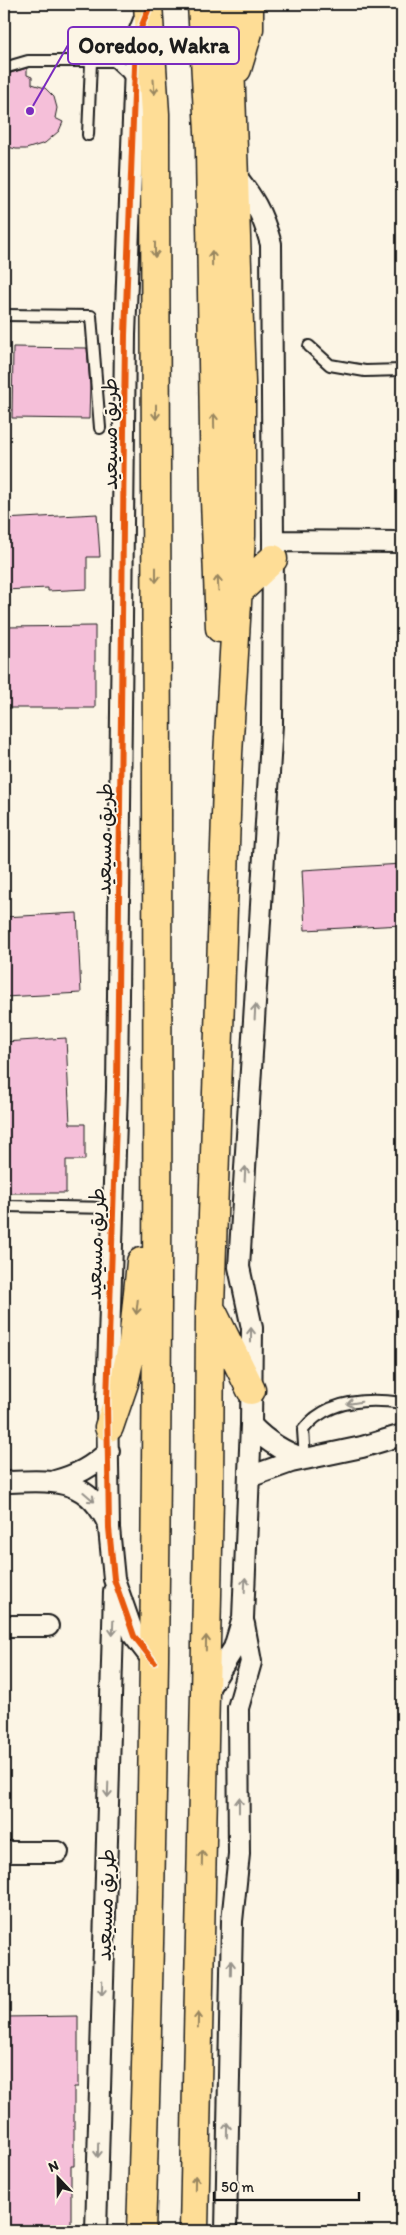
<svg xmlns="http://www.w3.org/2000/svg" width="406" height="2235" font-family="Itim,'Playpen Sans Arabic',sans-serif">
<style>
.building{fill:#f5bfd9;stroke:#1c1c1c}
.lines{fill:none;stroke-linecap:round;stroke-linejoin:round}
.lane-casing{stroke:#1c1c1c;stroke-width:14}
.street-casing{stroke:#1c1c1c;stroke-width:24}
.highway-casing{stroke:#1c1c1c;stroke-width:31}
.lane{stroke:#fcf5e5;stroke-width:10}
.street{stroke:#fcf5e5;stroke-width:20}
.highway{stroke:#fedd96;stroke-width:28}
.cycleway-casing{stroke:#fcf5e5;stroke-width:9}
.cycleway{stroke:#e8590c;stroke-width:6}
.oneway{stroke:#98865f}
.oneway2{stroke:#97938b}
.labels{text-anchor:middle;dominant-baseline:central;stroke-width:4;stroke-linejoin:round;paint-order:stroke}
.street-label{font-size:21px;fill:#1c1c1c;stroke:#fcf5e5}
.leader{fill:none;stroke:#7b2cbf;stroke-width:2}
.callout-dot{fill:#7b2cbf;stroke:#fcf5e5;stroke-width:2}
.callout{fill:#fcf5e5;stroke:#7b2cbf;stroke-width:2}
.callout-label{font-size:22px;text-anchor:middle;font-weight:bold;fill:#1c1c1c}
</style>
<rect width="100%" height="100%" fill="#fcf5e5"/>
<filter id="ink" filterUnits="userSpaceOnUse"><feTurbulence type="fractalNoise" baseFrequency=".02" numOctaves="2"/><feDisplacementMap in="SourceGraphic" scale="10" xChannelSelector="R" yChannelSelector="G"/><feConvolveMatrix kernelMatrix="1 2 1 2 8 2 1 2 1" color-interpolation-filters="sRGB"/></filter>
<g filter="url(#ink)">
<path class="building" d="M 27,68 L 27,75 L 32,77 L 32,84 L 45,88 L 54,97 L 57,108 L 55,118 L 63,122 L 59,131 L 45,143 L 26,149 L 16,149 L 4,146 L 4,75 Z
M 13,347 L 87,348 L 90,385 L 89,419 L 12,418 Z
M 97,514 L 100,557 L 87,557 L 87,589 L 48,591 L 48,588 L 4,590 L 4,519 Z
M 95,626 L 95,708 L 4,708 L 4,627 Z
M 402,864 L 402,925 L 305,930 L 302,870 Z
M 77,913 L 81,993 L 4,997 L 4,917 Z
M 66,1038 L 70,1124 L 85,1124 L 85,1160 L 66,1160 L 66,1193 L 4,1193 L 4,1042 Z
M 78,2016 L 78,2087 L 74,2087 L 74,2166 L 71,2166 L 71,2231 L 4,2231 L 4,2017 Z"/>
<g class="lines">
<defs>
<path id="lane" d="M 114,61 L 134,43
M 4,68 L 28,61 L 114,61 L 126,72 L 133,81
M 88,135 L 91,62
M 4,315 L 91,316 L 100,428
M 309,346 L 330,365 L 365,371 L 402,370
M 4,1206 L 112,1208
M 305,1459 L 303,1430 C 326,1400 367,1398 402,1403"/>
<path id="street" d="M 146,15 L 136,40 L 125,335 L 117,1089 L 107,1401 L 109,1528 L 114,1579 L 134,1636 L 154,1662
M 273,541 L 402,542
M 251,1425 C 267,1442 283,1452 305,1459
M 249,1477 L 291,1462 L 362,1447 L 402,1435
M 55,1481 C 77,1475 92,1467 109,1451
M 4,1482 C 51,1481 87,1475 109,1526
M 4,1626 L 48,1626
M 205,1694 L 234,1648 L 243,1618 L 251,1425 L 252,1328 L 239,1267 L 272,724 L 273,541 L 271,244 C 262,212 253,197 232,171
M 4,1852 L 58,1852
M 96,2231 L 114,1591
M 226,2231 L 232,1921 L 239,1854 L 238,1708 L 251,1662 L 244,1624"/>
<path id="highway" d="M 202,4 L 210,150 L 215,500 L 220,628
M 237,69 L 249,29 L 249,4
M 238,592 L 273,559
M 213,1313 L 251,1390
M 109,1427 L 124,1383 L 133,1343 L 141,1262
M 141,2231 C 165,1526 156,820 155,114 L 148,4
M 194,2231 L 209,1497 L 210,1308 L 228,754 L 241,536 L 241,383 L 228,4"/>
</defs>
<use href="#lane" class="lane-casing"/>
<use href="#street" class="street-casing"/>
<use href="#highway" class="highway-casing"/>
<use href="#lane" class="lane"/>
<use href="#street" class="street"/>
<use href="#highway" class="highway"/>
<defs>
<path id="cycleway" d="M 149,8 L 136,40 L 125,335 L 117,1089 L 107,1401 L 109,1528 L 114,1579 L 134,1636 L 154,1662"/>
</defs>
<use href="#cycleway" class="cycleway-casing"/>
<use href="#cycleway" class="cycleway"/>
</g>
<defs><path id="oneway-shaft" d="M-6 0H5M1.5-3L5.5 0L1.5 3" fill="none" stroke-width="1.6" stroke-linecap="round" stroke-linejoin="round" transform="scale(1.25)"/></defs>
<g class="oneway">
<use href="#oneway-shaft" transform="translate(154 87) rotate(86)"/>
<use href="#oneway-shaft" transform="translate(155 250) rotate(90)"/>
<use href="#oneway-shaft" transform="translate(212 258) rotate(-91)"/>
<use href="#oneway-shaft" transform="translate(156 412) rotate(90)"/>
<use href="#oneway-shaft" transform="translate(214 421) rotate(-91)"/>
<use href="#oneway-shaft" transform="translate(156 575) rotate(90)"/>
<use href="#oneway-shaft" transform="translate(218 583) rotate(-93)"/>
<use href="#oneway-shaft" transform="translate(137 1307) rotate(96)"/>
<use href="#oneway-shaft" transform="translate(206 1643) rotate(-89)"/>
<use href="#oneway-shaft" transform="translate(202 1858) rotate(-89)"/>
<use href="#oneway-shaft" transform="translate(198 2020) rotate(-89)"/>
<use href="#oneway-shaft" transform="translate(195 2183) rotate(-89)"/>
</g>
<g class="oneway2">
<use href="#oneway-shaft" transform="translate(255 1012) rotate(-87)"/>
<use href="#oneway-shaft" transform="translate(245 1174) rotate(-87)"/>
<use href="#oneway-shaft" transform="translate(251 1335) rotate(-90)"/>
<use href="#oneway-shaft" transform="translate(354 1403) rotate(170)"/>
<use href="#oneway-shaft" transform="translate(89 1497) rotate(41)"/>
<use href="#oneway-shaft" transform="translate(245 1585) rotate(-87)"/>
<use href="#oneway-shaft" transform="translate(113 1628) rotate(92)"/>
<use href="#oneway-shaft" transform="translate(108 1790) rotate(92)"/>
<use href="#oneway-shaft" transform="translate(239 1805) rotate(-90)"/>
<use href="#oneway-shaft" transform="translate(231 1968) rotate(-89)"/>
<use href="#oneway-shaft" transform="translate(102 1988) rotate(92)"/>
<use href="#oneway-shaft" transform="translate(227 2130) rotate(-89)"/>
<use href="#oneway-shaft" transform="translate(98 2150) rotate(91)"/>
</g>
</g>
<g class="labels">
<g class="street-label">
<text transform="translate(109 434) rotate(-90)">طريق مسيعيد</text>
<text transform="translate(104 839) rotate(-89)">طريق مسيعيد</text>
<text transform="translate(95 1244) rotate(-88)">طريق مسيعيد</text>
<text transform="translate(105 1905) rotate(-88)">طريق مسيعيد</text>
</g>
</g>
<path class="leader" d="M30 111L68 45"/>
<circle class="callout-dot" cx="30" cy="111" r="5"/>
<rect class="callout" x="68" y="27" width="171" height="37" rx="5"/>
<g class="callout-label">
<text x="154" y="53">Ooredoo, Wakra</text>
</g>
<rect width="406" height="2235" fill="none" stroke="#fcf5e5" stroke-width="20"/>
<rect x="10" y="10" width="386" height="2215" fill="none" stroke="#1c1c1c" stroke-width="2" filter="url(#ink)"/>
<g transform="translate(58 2178) rotate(338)" stroke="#fcf5e5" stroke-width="4" paint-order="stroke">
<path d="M0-4L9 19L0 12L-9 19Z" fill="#1c1c1c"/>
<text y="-8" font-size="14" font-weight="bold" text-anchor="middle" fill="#1c1c1c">N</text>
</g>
<path d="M214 2192v8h145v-8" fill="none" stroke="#1c1c1c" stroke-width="2.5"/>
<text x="221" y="2192" font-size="15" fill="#1c1c1c" stroke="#fcf5e5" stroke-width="4" paint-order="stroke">50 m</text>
</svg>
